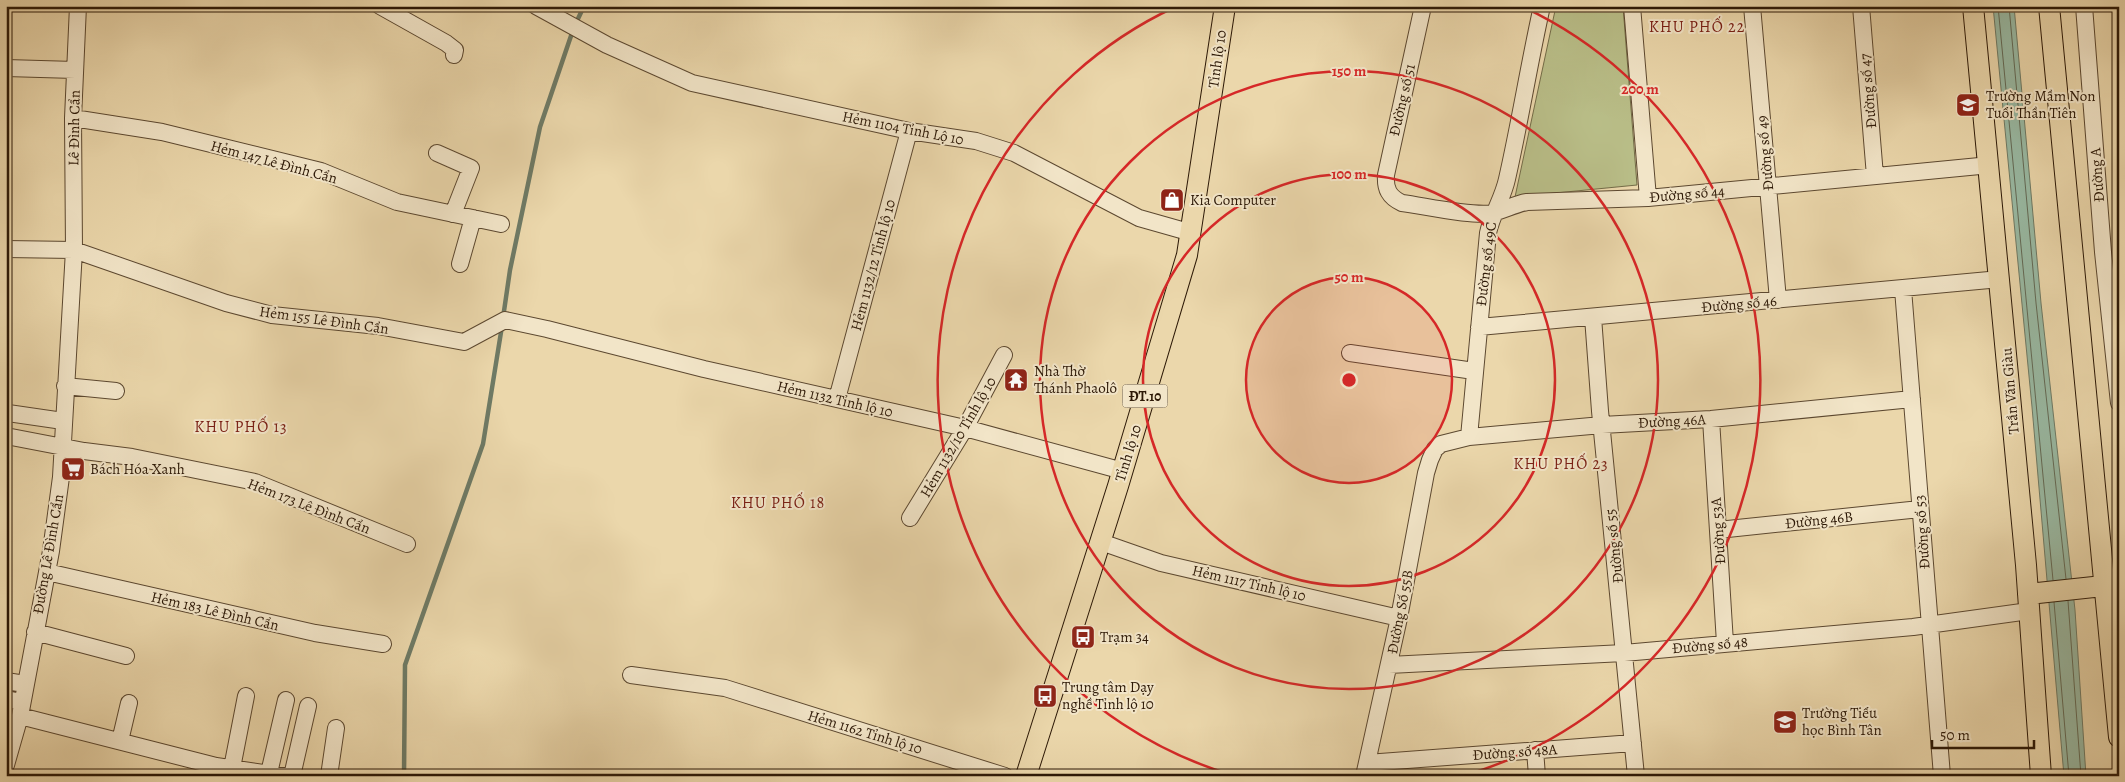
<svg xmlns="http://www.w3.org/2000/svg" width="2125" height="782" font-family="Alegreya,serif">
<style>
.green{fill:#b9be88;stroke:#736c48}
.water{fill:#99baa4;stroke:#6e7a65}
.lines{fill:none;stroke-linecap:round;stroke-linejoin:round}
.shore{stroke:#636a56;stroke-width:1}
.stream{stroke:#6e7a65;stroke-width:4.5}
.minor-casing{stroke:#5c4830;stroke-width:18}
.major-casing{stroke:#2d1907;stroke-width:22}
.minor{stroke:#f2e5c8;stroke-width:16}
.major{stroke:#ebd7ab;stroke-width:20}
.ring{fill:none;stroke:#d62828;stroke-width:2.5}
.labels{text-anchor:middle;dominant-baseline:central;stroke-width:4;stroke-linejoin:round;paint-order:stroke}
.shield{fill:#f2e5c8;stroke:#685641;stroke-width:1}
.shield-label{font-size:14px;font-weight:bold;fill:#2d1907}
.street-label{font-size:15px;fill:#2d1907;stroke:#f2e5c8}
.poi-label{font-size:15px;fill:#2d1907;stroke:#f2e5c8;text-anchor:start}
.neighbourhood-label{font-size:16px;letter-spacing:1px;fill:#7a1f14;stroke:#f2e5c8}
.centre{fill:#d62828;stroke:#f2e5c8;stroke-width:2.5}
.ring-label{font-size:15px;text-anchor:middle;font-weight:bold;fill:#d62828;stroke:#f2e5c8;stroke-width:4;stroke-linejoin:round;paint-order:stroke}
</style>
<rect width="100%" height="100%" fill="#ebd7ab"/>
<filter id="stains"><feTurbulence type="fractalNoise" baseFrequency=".004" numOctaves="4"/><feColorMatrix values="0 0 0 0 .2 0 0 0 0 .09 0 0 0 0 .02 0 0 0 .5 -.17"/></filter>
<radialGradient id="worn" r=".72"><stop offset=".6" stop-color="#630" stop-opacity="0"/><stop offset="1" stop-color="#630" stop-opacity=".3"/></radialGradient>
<path class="green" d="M 1556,6 L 1623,6 L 1637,185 L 1515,197 Z"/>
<path class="water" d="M 1993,6 L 2014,6 L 2041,303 L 2075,610 L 2086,776 L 2064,776 L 2032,407 Z"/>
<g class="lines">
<path class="shore" d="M 1998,6 L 2053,580
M 2009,6 L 2036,303 L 2066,579
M 2068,601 L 2081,776
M 2054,602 L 2069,776"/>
<path class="stream" d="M 576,23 L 584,6
M 503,318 L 510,270 L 540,127 L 573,30
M 404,776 L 405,665 L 483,444 L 502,326"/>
<defs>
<path id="minor" d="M 380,6 L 446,43 L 455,50 L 454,55
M 536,6 L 607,45 L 692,83 L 909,131 L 976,141 L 1014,153 L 1139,218 L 1192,233
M 1423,6 L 1386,175 C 1385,189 1389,197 1402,203 C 1425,206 1473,217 1493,213 C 1505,210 1515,204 1527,202 L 1648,198 L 1990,165
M 1632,6 L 1648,198
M 1752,6 L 1778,300
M 1861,6 L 1875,176
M 2084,6 L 2103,252 L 2119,403
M 6,68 L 75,70
M 73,118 L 162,132 L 321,171 L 397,202 L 501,224
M 437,153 L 471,168 L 453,214
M 6,249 L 74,250 L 226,303 L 272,315 L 378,326 L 464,342 L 505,320 L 547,329 L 704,369 L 965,428 L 1123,471
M 460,264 L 473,218
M 1903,289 L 1942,776
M 1593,317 L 1600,411 L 1636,776
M 1479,327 L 2000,279
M 1350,353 L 1474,371
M 65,386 L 116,391
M 837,399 L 909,131
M 8,413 L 63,421
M 1711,419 L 1725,643
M 6,436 L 84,451 L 132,457 L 255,482 L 407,544
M 1469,437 L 1488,233 C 1492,214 1503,198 1507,179 C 1520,122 1529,64 1542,6
M 910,518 L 965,428 L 1004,355
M 1718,530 L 1920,509
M 1101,542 L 1161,563 L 1399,618
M 47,572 L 315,633 L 383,644
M 35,632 L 126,656
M 1389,665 L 1624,653 L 1913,627 L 2029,611
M 631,675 L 725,688 L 1005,776
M 6,681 L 25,684
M 6,699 L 22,702
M 20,716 L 216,766 L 284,776
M 120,741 L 129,703
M 1535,750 L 1537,776
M 1367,763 L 1633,743
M 6,765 L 20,716 L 51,551 L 61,477 L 74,250 L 73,118 L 78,6
M 232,768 L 246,696
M 269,773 L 286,700
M 292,776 L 308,706
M 329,776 L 336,728
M 1364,776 L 1399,618 L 1426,473 L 1430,460 L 1435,449 L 1441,444 L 1469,437 L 1602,425 L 1711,419 L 1912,399"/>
<path id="major" d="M 1973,6 L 2026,565 L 2041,776
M 2049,6 L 2119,737
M 2028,594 L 2103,586
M 1026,776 L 1118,486 L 1187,255 L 1225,6"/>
</defs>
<use href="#minor" class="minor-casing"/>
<use href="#major" class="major-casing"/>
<use href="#minor" class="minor"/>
<use href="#major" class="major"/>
</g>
<circle cx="1349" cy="380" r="103" fill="#d62828" fill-opacity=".12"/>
<g class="ring">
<circle cx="1349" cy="380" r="103"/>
<circle cx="1349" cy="380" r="206"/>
<circle cx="1349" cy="380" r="309"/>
<path d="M1232 775A412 412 0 0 1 1175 7M1523 7A412 412 0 0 1 1466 775"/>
</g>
<defs>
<symbol id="school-square" viewBox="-11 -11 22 22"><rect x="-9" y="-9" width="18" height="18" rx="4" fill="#8f2418" stroke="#f2e5c8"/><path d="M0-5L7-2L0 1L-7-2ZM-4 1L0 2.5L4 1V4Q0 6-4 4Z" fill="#fff"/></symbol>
<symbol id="shop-square" viewBox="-11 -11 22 22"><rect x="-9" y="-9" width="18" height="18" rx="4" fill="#8f2418" stroke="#f2e5c8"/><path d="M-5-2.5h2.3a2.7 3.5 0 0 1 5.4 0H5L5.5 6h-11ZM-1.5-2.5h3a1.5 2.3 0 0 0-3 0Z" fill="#fff"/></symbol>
<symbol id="temple-square" viewBox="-11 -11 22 22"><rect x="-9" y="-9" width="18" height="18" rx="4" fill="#8f2418" stroke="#f2e5c8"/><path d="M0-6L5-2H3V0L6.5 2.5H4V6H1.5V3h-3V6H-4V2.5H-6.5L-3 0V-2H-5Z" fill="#fff"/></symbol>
<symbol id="supermarket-square" viewBox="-11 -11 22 22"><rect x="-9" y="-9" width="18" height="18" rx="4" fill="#8f2418" stroke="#f2e5c8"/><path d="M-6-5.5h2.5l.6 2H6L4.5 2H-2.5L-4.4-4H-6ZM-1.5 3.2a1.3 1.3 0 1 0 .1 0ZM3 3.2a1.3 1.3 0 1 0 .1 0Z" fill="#fff"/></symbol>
<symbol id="bus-square" viewBox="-11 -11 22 22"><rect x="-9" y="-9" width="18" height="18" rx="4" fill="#8f2418" stroke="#f2e5c8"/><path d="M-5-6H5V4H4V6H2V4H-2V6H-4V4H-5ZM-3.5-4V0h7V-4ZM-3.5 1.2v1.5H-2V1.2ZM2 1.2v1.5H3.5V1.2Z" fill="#fff"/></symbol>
</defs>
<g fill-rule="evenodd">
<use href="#school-square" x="1954" y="91" width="28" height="28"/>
<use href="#shop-square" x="1158" y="186" width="28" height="28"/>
<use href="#temple-square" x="1002" y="366" width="28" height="28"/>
<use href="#supermarket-square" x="59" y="455" width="28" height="28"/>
<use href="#bus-square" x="1069" y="623" width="28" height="28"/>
<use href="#bus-square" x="1031" y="682" width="28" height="28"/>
<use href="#school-square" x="1771" y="708" width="28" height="28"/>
</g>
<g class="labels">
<rect class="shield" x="1122.5" y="384.5" width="45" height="23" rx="4"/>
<g class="shield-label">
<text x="1145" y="396">ĐT.10</text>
</g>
<g class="street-label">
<text transform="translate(1217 59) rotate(-82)">Tỉnh lộ 10</text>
<text transform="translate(1868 91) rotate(-95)">Đường số 47</text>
<text transform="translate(1402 100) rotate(-77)">Đường số 51</text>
<text transform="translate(74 128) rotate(-89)">Lê Đình Cẩn</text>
<text transform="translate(903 128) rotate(11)">Hẻm 1104 Tỉnh Lộ 10</text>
<text transform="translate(1765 153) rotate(-95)">Đường số 49</text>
<text transform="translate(274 162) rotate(15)">Hẻm 147 Lê Đình Cẩn</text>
<text transform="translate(2097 175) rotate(-94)">Đường A</text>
<text transform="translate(1687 194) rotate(-5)">Đường số 44</text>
<text transform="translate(1486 264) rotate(-83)">Đường số 49C</text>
<text transform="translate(873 265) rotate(-75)">Hẻm 1132/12 Tỉnh lộ 10</text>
<text transform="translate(1739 304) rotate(-5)">Đường số 46</text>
<text transform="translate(324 320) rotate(8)">Hẻm 155 Lê Đình Cẩn</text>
<text transform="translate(2010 391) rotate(-95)">Trần Văn Giàu</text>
<text transform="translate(835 399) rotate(13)">Hẻm 1132 Tỉnh lộ 10</text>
<text transform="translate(1672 421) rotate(-3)">Đường 46A</text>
<text transform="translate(958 437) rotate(-60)">Hẻm 1132/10 Tỉnh lộ 10</text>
<text transform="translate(1128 453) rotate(-73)">Tỉnh lộ 10</text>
<text transform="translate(309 506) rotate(21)">Hẻm 173 Lê Đình Cẩn</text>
<text transform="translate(1819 520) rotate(-6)">Đường 46B</text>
<text transform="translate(1718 531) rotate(-94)">Đường 53A</text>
<text transform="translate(1922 532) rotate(-94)">Đường số 53</text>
<text transform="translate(1614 546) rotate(-96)">Đường số 55</text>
<text transform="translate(48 554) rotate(-80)">Đường Lê Đình Cẩn</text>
<text transform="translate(1249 583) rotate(13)">Hẻm 1117 Tỉnh lộ 10</text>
<text transform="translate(215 611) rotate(13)">Hẻm 183 Lê Đình Cẩn</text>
<text transform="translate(1400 612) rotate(-79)">Đường Số 55B</text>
<text transform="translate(1710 645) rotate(-5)">Đường số 48</text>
<text transform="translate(865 732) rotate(17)">Hẻm 1162 Tỉnh lộ 10</text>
<text transform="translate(1515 752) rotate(-4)">Đường số 48A</text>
</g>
<g class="poi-label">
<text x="1986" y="96">Trường Mầm Non<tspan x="1986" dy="17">Tuổi Thần Tiên</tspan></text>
<text x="1190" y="200">Kia Computer</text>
<text x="1034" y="371">Nhà Thờ<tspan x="1034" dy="17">Thánh Phaolô</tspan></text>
<text x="90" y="469">Bách Hóa Xanh</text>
<text x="1100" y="637">Trạm 34</text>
<text x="1062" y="687">Trung tâm Dạy<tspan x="1062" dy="17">nghề Tỉnh lộ 10</tspan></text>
<text x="1802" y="713">Trường Tiểu<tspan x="1802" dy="17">học Bình Tân</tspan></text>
</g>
<g class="neighbourhood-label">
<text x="1697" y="27">KHU PHỐ 22</text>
<text x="241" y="427">KHU PHỐ 13</text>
<text x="1561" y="464">KHU PHỐ 23</text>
<text x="778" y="503">KHU PHỐ 18</text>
</g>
</g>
<circle cx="1349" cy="380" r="8" class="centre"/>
<g class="ring-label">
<text x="1349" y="76">150 m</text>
<text x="1640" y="94">200 m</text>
<text x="1349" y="179">100 m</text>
<text x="1349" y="282">50 m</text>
</g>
<rect width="2125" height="782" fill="none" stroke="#ebd7ab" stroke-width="25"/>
<rect x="8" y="8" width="2110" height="767" fill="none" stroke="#2d1907" stroke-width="2.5"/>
<rect x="12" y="12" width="2100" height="757" fill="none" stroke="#2d1907"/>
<path d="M1932 740v8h102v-8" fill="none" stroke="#2d1907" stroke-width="2.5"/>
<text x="1940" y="740" font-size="15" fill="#2d1907" stroke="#f2e5c8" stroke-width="4" paint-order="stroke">50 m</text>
<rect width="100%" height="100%" filter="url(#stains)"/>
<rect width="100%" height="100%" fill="url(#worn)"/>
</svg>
